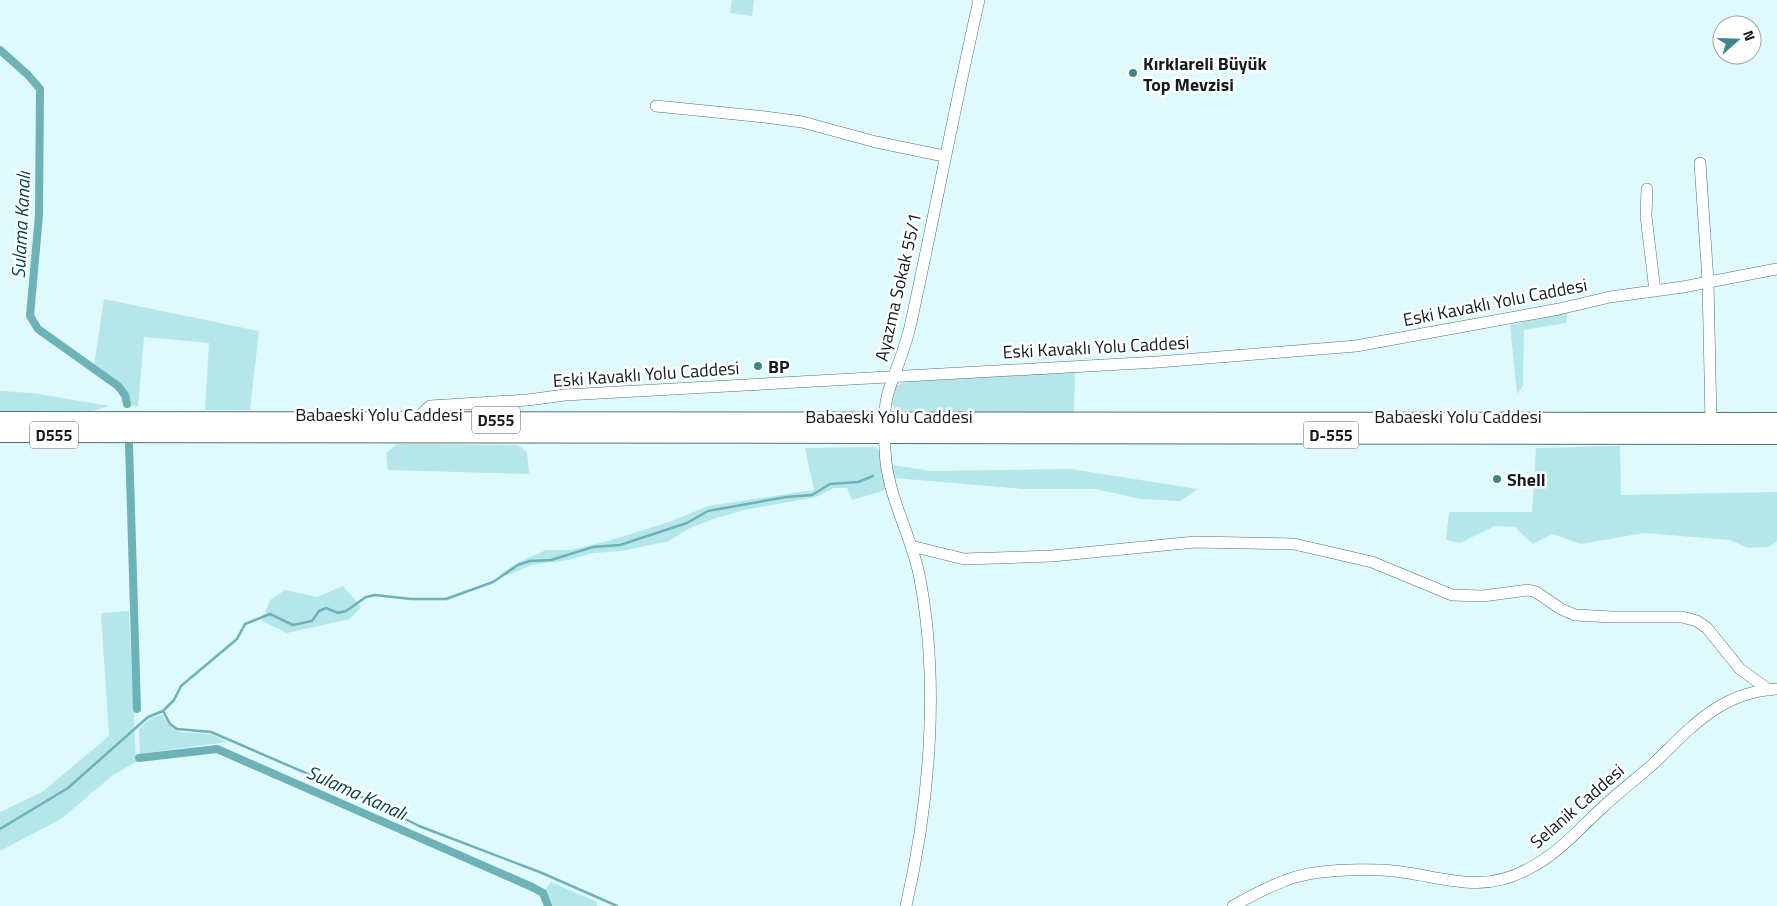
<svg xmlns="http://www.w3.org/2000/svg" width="1777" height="906" font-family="'Titillium Web',sans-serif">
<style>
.green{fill:#b5e7ea}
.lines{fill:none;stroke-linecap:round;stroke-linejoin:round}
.stream{stroke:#6db2b7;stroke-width:2.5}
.canal{stroke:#6db2b7;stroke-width:8}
.minor-casing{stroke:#587071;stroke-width:12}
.highway-casing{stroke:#587071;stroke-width:18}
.minor{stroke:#fff;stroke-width:11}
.highway{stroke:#fff;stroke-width:16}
.poi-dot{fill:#3e868b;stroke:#fff;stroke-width:2}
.labels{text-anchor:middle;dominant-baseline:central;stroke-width:5;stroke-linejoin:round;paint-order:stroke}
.shield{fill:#fff;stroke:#596061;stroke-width:1}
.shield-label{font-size:16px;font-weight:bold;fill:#121c1d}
.poi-label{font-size:18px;font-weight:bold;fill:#121c1d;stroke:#fff;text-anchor:start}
.street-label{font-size:18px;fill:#121c1d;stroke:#fff}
.water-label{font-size:19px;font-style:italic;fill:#004549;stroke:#fff}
</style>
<rect width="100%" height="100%" fill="#dffafc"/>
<path class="green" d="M 732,0 L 754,0 L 752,16 L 730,13 Z
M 104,299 L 259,331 L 250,410 L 205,410 L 209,343 L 144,337 L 138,407 L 128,405 C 123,385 110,378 94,366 Z
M 1568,312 L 1566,323 L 1524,330 L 1523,386 L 1517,394 L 1510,325 Z
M 1075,371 L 1074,413 L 974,414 L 896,410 L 892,404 L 895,387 L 908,380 Z
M 0,391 L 33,393 L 109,406 L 93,411 L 0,411 Z
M 397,444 L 518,445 L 527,452 L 529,474 L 388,470 L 386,453 Z
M 1620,446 L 1621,495 L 1777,492 L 1777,541 L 1769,547 L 1748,548 L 1730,540 L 1644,533 L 1581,544 L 1552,534 L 1533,544 L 1515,527 L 1495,526 L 1460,543 L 1446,540 L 1449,512 L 1532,512 L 1536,448 Z
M 875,447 L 882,452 L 889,489 L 852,500 L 847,488 L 834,488 L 816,497 L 749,509 L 716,518 L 688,529 L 669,541 L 622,551 L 593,553 L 568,560 L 531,565 L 508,575 L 499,575 L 517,563 L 546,550 L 570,550 L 608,541 L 669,522 L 708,506 L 814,490 L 805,448 Z
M 892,465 L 932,471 L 1070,469 L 1198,489 L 1180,501 L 1140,499 L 1096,489 L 1023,489 L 894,478 Z
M 343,586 L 361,607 L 350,619 L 287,633 L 262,621 L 270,600 L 285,590 L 317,597 Z
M 129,611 L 136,762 L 113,775 L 61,819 L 0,851 L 0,812 L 42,792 L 109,736 L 101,613 Z
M 162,714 C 175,739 186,730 209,734 C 215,735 222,739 227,742 L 140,754 L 139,729 L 150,718 Z
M 551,882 L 597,902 L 597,906 L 551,906 L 544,891 Z"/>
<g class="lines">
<path class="stream" d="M 163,711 L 170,724 L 177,729 L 211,732 L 366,799 L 419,826 L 542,873 L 617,906
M 0,829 L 68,788 L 148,717 L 163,711 L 174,700 L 181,686 L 237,639 L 245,624 L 270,614 L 293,625 L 312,621 L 319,611 L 326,608 L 338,613 L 346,611 L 366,597 L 375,595 L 411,599 L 446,599 L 493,582 L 518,565 L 530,561 L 551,560 L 593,547 L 620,545 L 687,523 L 708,511 L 786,497 L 812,495 L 830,484 L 858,482 L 873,476"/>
<path class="canal" d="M 0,50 L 28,75 L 40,89 L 39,215 L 30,316 L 38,329 L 118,386 L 125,395 L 127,404
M 129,444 L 137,709
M 139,758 L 217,749 L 532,887 L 543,893 L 548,906"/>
<defs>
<path id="minor" d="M 656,106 L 765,117 L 802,122 L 876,142 L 944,156
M 1700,163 L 1708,281 L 1711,421
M 1647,189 L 1646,216 L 1655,291
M 415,420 L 430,406 L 528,400 L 565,395 L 1158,362 L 1356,346 L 1559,309 L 1610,297 L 1683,287 L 1777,269
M 911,546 L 964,559 L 1052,556 L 1195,542 L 1294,544 L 1372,562 L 1452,595 L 1483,596 L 1528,590 L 1536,592 L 1561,609 L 1575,615 L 1612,617 L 1682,617 L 1697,621 L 1707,628 L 1740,669 L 1769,690
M 906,906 C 930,802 940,680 919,574 C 910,532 886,493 885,449 C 884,432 883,410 888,393 C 896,368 907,345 912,318 C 935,212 955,106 979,0
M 1233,906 C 1249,897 1266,888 1284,881 C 1309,870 1353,869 1381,870 C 1435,872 1475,898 1528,869 C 1558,854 1579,829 1603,807 C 1619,792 1636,779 1652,765 C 1690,729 1719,692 1777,689"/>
<path id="highway" d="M 0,420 L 1777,421
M 0,434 L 1777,436"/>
</defs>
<use href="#minor" class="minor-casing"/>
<use href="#highway" class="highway-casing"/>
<use href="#minor" class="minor"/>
<use href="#highway" class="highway"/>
</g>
<g class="poi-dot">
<circle cx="1133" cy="73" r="5"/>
<circle cx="758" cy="366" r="5"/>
<circle cx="1497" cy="479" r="5"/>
</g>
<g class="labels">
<g class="shield">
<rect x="472" y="406.5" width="48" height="27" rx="4"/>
<rect x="30" y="421.5" width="48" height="27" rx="4"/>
<rect x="1303.5" y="421.5" width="55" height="27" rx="4"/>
</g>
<g class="shield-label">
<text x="496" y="420">D555</text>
<text x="54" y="435">D555</text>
<text x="1331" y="435">D-555</text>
</g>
<g class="poi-label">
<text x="1143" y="63">Kırklareli Büyük<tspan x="1143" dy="21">Top Mevzisi</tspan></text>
<text x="768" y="366">BP</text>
<text x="1507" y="479">Shell</text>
</g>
<g class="street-label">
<text transform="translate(898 287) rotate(-77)">Ayazma Sokak 55/1</text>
<text transform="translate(1495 302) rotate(-11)">Eski Kavaklı Yolu Caddesi</text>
<text transform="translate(1096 347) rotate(-3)">Eski Kavaklı Yolu Caddesi</text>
<text transform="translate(646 374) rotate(-4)">Eski Kavaklı Yolu Caddesi</text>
<text x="379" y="414">Babaeski Yolu Caddesi</text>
<text x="889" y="416">Babaeski Yolu Caddesi</text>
<text x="1458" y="416">Babaeski Yolu Caddesi</text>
<text transform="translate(1577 806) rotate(-41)">Selanik Caddesi</text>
</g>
<g class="water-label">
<text transform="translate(20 225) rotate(-87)">Sulama Kanalı</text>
<text transform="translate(357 792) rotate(24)">Sulama Kanalı</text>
</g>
</g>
<g transform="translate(1737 40) rotate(70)"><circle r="24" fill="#ffffff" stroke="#a0a4a5"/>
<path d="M0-4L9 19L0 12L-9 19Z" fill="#3e868b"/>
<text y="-8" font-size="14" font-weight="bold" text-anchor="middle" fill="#121c1d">N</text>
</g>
</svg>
